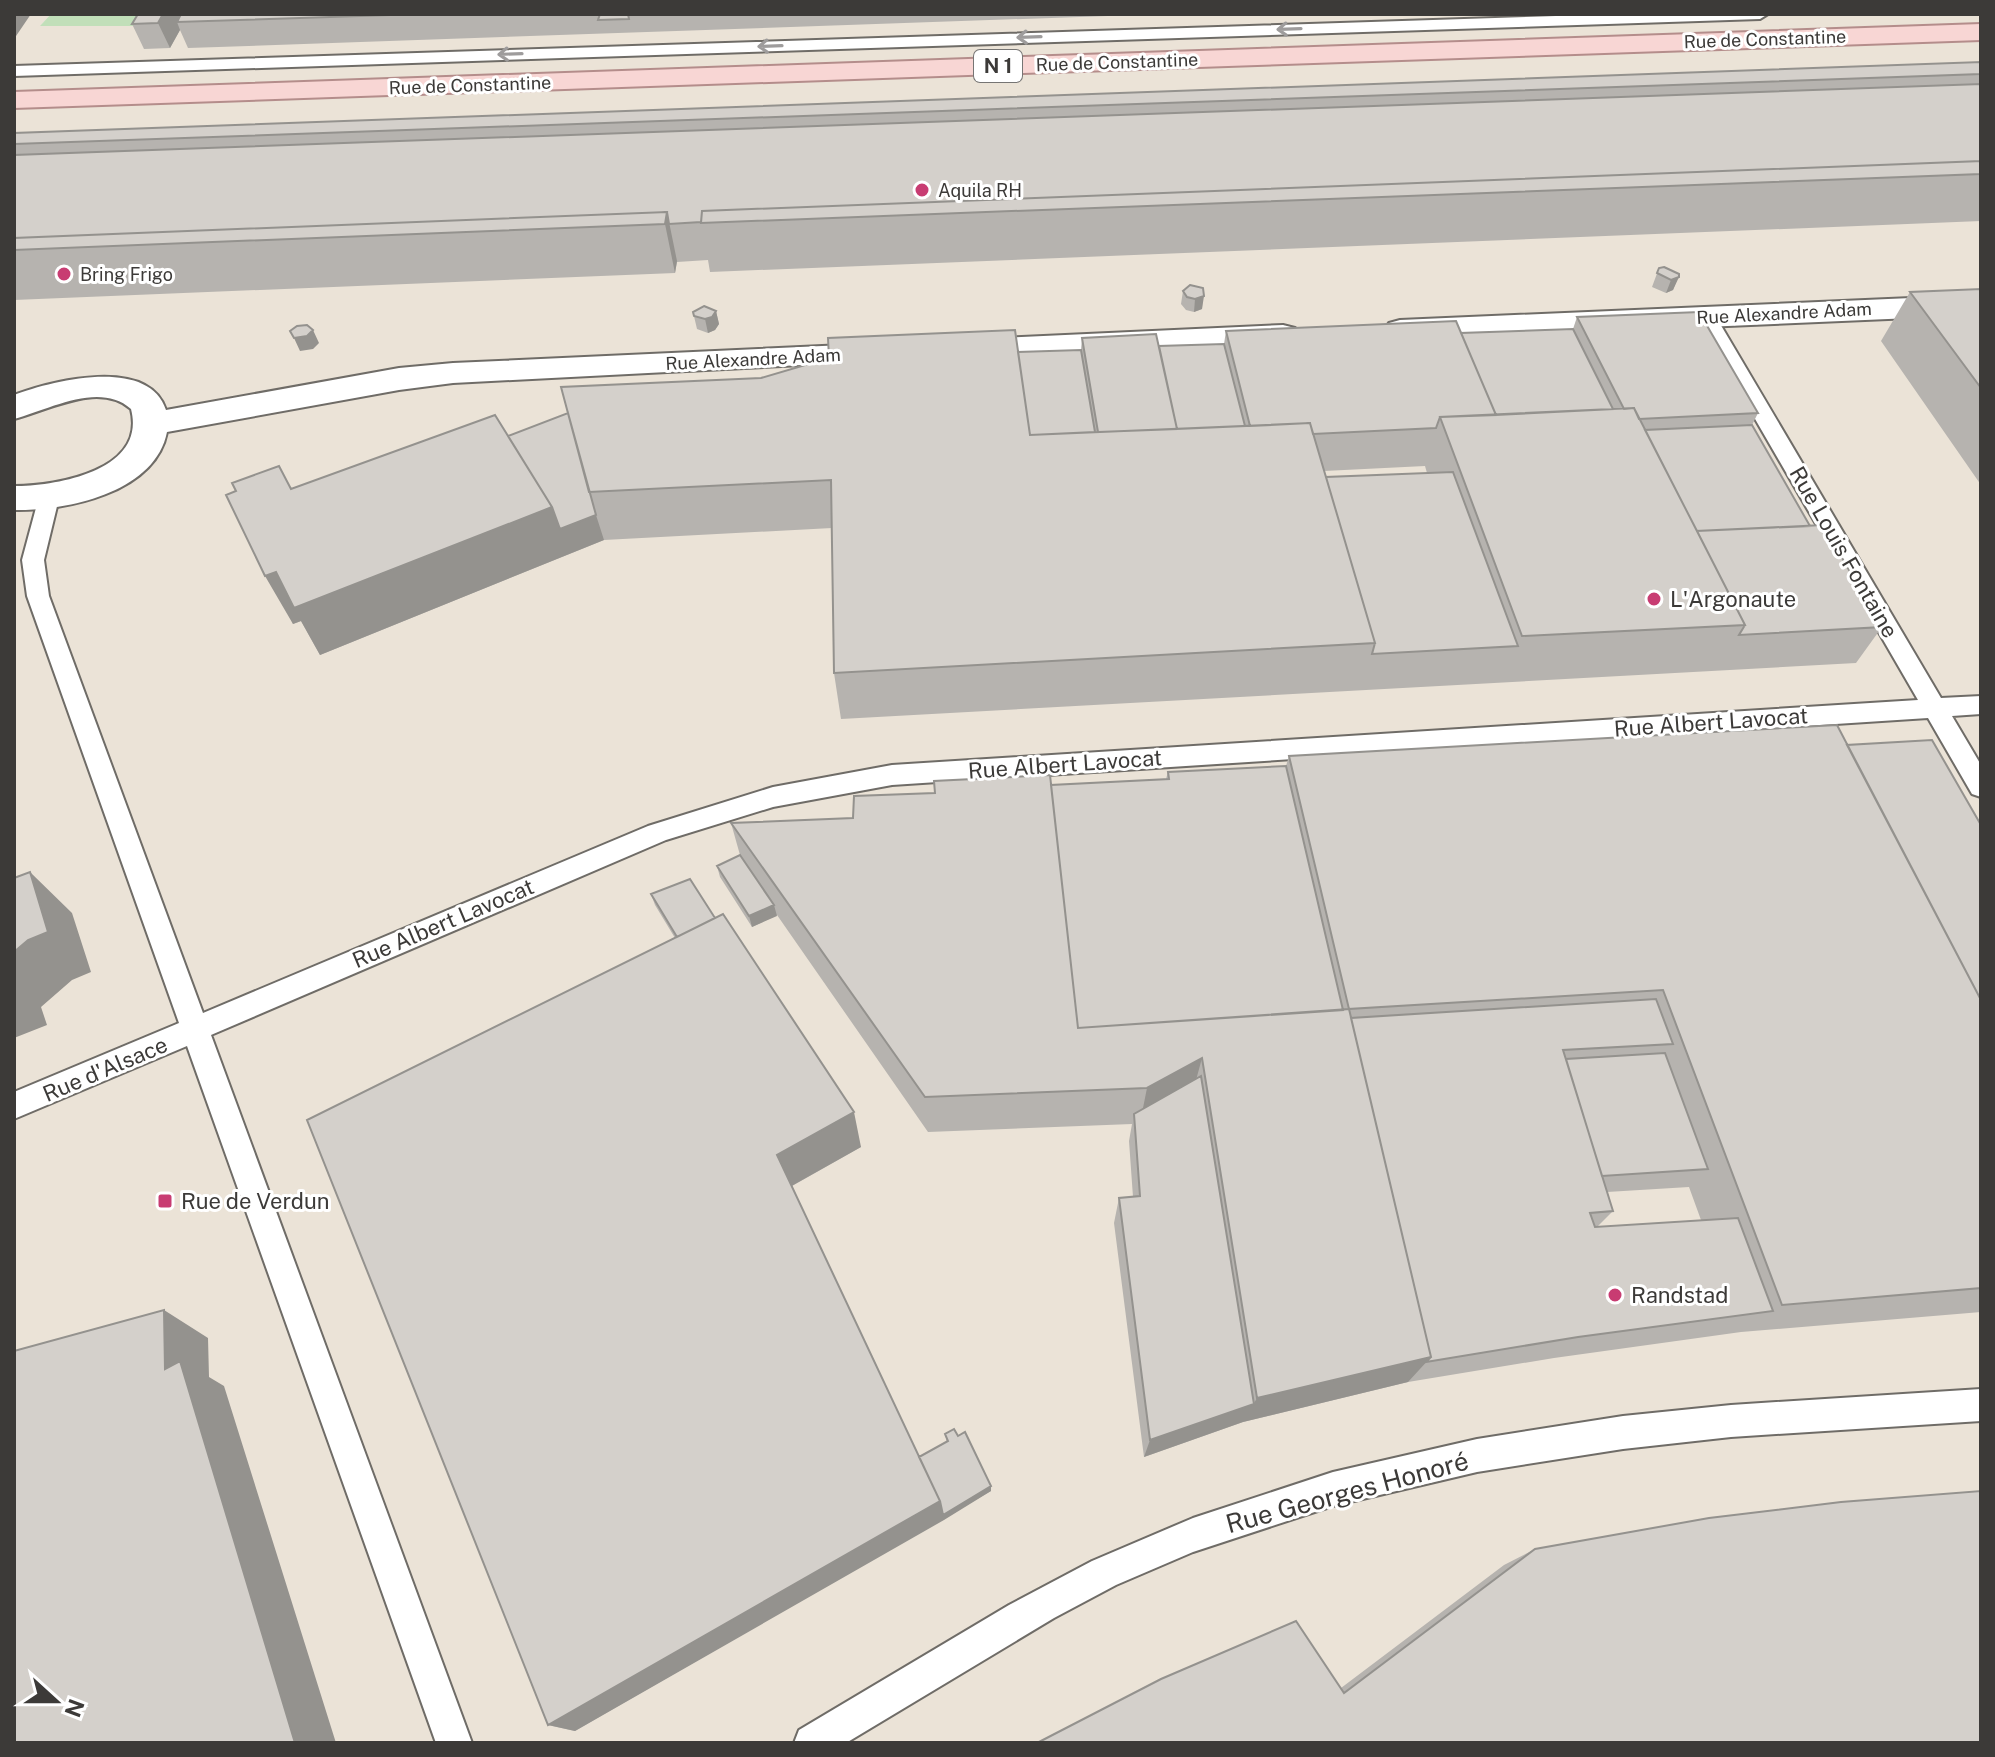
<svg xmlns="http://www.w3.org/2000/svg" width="1995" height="1757" font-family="'Public Sans',sans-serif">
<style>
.built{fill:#ebe3d7}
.green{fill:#c1dfb9}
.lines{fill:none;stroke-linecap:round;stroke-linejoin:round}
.lane-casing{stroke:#6f6c67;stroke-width:4}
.street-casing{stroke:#6f6c67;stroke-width:4}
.primary-casing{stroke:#b48d8b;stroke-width:4}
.lane{fill:#fff;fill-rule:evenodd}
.street{fill:#fff;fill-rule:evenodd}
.primary{fill:#f8d6d4;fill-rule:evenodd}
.wall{fill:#b6b3af;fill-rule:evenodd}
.shaded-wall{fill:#94928e}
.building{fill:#d4d0cb;stroke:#94928e;stroke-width:2}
.oneway{stroke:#9e9c9c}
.poi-dot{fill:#c83c72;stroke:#fff;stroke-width:3}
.labels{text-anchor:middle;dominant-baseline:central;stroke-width:6;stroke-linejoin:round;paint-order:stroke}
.far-street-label{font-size:18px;fill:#3c3a38;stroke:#fff}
.far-poi-label{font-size:18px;fill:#3c3a38;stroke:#fff;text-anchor:start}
.shield{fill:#fff;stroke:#767574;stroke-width:2}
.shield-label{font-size:20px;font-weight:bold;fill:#3c3a38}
.street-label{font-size:22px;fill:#3c3a38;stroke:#fff}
.poi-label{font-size:22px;fill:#3c3a38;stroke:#fff;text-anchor:start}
.near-street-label{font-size:26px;fill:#3c3a38;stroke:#fff}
</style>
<rect width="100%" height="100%" fill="#f2eee9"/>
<path class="built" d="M 14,14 L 51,14 L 41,25 L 149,14 L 1981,14 L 1981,1743 L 14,1743 Z"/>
<path class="green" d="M 51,14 L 149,14 L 140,26 L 40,26 Z"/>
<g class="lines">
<defs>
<path id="lane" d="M 1619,14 L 1768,14 L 1760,19 L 14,76 L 14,66 Z
M 1706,311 L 1716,317 L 1941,698 L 1981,696 L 1981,714 L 1952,716 L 1981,765 L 1981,797 L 1972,794 L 1928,718 L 892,785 L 773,807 L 666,840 L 211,1035 L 472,1743 L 436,1743 L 187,1046 L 14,1119 L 14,1092 L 179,1023 L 27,596 L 22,560 L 40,493 L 56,493 L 59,498 L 44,560 L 49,596 L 203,1013 L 648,826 L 773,787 L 892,765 L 1918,700 L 1696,317 Z
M 1981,1389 L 1981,1421 L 1731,1437 L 1623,1449 L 1477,1472 L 1333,1506 L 1193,1552 L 1116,1585 L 1054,1618 L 846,1743 L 794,1743 L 799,1730 L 1009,1605 L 1092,1561 L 1193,1518 L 1333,1472 L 1477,1439 L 1623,1416 L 1731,1405 Z"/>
<path id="street" d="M 1981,295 L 1981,315 L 1400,340 L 1389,337 L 1384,330 L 1389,323 L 1400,320 Z
M 1283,325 L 1295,328 L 1299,335 L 1295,342 L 956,360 L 944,357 L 940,350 L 944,343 L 956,340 Z
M 888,343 L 900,346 L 904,353 L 900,360 L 453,383 L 399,390 L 167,432 C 155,493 66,511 14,510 L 14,486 C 58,486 147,470 131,409 C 99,381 49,410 14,419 L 14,395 C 52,381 148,356 166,410 L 399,368 L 453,363 Z"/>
<path id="primary" d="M 1981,24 L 1981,40 L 14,108 L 14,92 Z"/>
</defs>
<use href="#lane" class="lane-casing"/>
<use href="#street" class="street-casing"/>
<use href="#primary" class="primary-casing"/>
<use href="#lane" class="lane"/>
<use href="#street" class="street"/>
<use href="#primary" class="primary"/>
</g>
<path class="wall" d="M 138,14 L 1164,14 L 188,48 L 180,30 L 170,48 L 144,49 L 132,24 Z
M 1981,62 L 1981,221 L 710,272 L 708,260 L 677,262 L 675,273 L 14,300 L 14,133 Z
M 1659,268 L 1679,274 L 1673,290 L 1666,293 L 1652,287 Z
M 1203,288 L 1202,309 L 1194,312 L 1186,310 L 1181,304 L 1183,291 Z
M 1981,289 L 1981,485 L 1881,341 L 1910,292 Z
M 716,311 L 719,324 L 715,330 L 708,333 L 697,329 L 693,312 Z
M 1577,317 L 1758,413 L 1752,425 L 1810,526 L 1882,627 L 1856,663 L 841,719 L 834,673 L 832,528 L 604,540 L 320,655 L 301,621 L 293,624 L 236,491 L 291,489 L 508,436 L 761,378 L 1018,352 L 1081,350 L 1082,338 L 1159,346 L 1224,344 L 1226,331 L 1461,333 L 1573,329 ZM 1425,466 L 1427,473 L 1326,477 L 1324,471 Z
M 1847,745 L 1981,825 L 1981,1312 L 1741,1332 L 1554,1358 L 1408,1382 L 1243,1422 L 1144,1457 L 1114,1223 L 1119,1198 L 1133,1197 L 1129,1141 L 1132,1124 L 928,1132 L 777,915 L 752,927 L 720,877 L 717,866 L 740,855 L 731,823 L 853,818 L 935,793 L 1166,779 L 1168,772 L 1286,766 L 1289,756 ZM 1689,1187 L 1701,1220 L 1597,1227 L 1613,1211 L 1607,1192 Z
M 651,894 L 861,1147 L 792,1186 L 919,1457 L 947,1442 L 945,1434 L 991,1486 L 991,1491 L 575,1731 L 548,1725 L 675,938 L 655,905 Z
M 1535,1549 L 1981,1743 L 1037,1743 L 1341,1688 L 1504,1565 Z"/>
<path class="shaded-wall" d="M 14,14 L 31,14 L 14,39 Z
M 163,14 L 188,14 L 177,22 L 180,30 L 170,48 L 158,23 Z
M 667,212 L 677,261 L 675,273 L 665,224 Z
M 1679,277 L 1673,290 L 1666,293 L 1671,280 Z
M 1204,296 L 1202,309 L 1194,312 L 1195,299 Z
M 716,311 L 719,324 L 715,330 L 708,333 L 705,319 Z
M 313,330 L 319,343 L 313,349 L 300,351 L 294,338 Z
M 552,507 L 596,515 L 604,540 L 320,655 L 301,621 L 293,624 L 265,576 L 276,572 Z
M 30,872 L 72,913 L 91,972 L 72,980 L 41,1007 L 47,1025 L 14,1038 L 14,952 Z
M 774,905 L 777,916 L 752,927 L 749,916 Z
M 1202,1058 L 1192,1095 L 1140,1123 L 1147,1088 Z
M 854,1112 L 861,1147 L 788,1188 L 777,1155 Z
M 164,1310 L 208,1338 L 209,1377 L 224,1386 L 336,1743 L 295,1743 L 165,1369 Z
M 1431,1357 L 1408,1382 L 1243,1422 L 1257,1398 Z
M 1254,1404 L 1243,1422 L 1144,1457 L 1150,1440 Z
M 991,1486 L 991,1491 L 944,1520 L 575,1731 L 548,1725 L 940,1501 Z"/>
<path class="building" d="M 138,14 L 163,14 L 158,23 L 132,24 Z
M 181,14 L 421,14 L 177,22 Z
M 600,14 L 628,14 L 629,19 L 598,20 Z
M 1981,62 L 1981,74 L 14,144 L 14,133 Z
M 1981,84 L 1981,161 L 702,211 L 701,222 L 669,224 L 667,212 L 14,238 L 14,155 Z
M 1981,161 L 1981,174 L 701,223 L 702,211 Z
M 667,212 L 665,224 L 14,250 L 14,238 Z
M 1664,267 L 1679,274 L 1679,277 L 1671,280 L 1657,273 L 1659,268 Z
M 1190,285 L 1203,288 L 1204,296 L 1195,299 L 1187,297 L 1183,291 Z
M 1981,289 L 1981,388 L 1910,292 Z
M 704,306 L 716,311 L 712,317 L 705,319 L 694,316 L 693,312 Z
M 1699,312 L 1758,413 L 1639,419 L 1634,408 L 1624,409 L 1577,317 Z
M 1456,321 L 1496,415 L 1440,417 L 1436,428 L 1313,434 L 1310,423 L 1250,426 L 1226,331 Z
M 307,325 L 313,330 L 307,336 L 294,338 L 290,331 L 297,326 Z
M 1573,329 L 1613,409 L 1496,415 L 1461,333 Z
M 1015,330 L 1030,435 L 1310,423 L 1375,643 L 834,673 L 831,480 L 589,492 L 561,387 L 761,378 L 829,358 L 828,338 Z
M 1156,334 L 1177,429 L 1098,432 L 1082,338 Z
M 1224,344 L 1245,426 L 1177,429 L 1159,346 Z
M 1081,350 L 1095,432 L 1030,435 L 1018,352 Z
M 1634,408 L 1745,625 L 1522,636 L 1440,417 Z
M 568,413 L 596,515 L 560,529 L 552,507 L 508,436 Z
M 495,415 L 552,507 L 294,608 L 276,572 L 265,576 L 226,495 L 236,491 L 232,483 L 279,466 L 291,489 Z
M 1752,425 L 1810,526 L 1697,531 L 1645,430 Z
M 1453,472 L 1518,646 L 1372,654 L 1375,643 L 1326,477 Z
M 1823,525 L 1882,627 L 1739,635 L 1745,625 L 1697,531 Z
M 1837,725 L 1981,1000 L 1981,1288 L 1782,1305 L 1663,990 L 1349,1009 L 1431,1357 L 1257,1398 L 1202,1058 L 1147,1088 L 925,1097 L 731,823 L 853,818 L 854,796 L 935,793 L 934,781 L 1050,775 L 1078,1028 L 1349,1009 L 1289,756 Z
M 1932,740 L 1981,825 L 1981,1000 L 1847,745 Z
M 1286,766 L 1343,1010 L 1078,1028 L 1051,785 L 1169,779 L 1168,772 Z
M 740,855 L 774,905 L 749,916 L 717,866 Z
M 30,872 L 48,932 L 28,940 L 14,952 L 14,878 Z
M 690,879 L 715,918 L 677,937 L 651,894 Z
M 723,914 L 854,1112 L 777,1155 L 940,1501 L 548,1725 L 307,1120 Z
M 1656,999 L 1673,1044 L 1563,1050 L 1613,1211 L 1590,1213 L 1595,1227 L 1738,1218 L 1773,1311 L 1578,1337 L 1426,1362 L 1431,1357 L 1351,1018 Z
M 1665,1053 L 1708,1169 L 1602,1176 L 1566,1059 Z
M 1201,1076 L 1254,1404 L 1150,1440 L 1119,1198 L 1140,1196 L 1134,1114 Z
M 164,1310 L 165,1369 L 180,1361 L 295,1743 L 14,1743 L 14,1351 Z
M 954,1429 L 958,1436 L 965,1432 L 991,1486 L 943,1515 L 940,1501 L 919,1457 L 948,1441 L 945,1434 Z
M 1981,1491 L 1981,1743 L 1037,1743 L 1161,1679 L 1296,1621 L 1344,1693 L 1535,1549 L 1709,1518 L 1841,1502 Z"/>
<defs><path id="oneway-shaft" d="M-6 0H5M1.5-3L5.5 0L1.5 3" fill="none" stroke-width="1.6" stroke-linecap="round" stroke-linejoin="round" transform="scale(2)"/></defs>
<g class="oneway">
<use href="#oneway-shaft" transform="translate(1289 29) rotate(178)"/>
<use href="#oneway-shaft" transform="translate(1029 37) rotate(178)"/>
<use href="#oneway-shaft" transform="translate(770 46) rotate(178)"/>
<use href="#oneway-shaft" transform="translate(510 54) rotate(178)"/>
</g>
<g class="poi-dot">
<circle cx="922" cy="190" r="8"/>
<circle cx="64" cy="274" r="8"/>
<circle cx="1654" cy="599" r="8"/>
<rect x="157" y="1193" width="16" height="16" rx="4"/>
<circle cx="1615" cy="1295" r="8"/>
</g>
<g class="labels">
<g class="far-street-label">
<text transform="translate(1765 39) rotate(-2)">Rue de Constantine</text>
<text transform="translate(1117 62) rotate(-2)">Rue de Constantine</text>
<text transform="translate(470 85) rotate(-2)">Rue de Constantine</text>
<text transform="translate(1784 313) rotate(-3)">Rue Alexandre Adam</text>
<text transform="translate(753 359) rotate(-3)">Rue Alexandre Adam</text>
</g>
<g class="far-poi-label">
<text x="938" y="190">Aquila RH</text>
<text x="80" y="274">Bring Frigo</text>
</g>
<rect class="shield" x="974" y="50" width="48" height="32" rx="6"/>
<g class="shield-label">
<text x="998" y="66">N 1</text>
</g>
<g class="street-label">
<text transform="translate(1844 552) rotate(60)">Rue Louis Fontaine</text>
<text transform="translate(1711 722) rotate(-4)">Rue Albert Lavocat</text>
<text transform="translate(1065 764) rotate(-4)">Rue Albert Lavocat</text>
<text transform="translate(443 923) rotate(-23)">Rue Albert Lavocat</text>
<text transform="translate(105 1069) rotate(-23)">Rue d'Alsace</text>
</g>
<g class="poi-label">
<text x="1670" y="599">L'Argonaute</text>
<text x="181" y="1201">Rue de Verdun</text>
<text x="1631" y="1295">Randstad</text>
</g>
<g class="near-street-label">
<text transform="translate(1347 1492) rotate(-15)">Rue Georges Honoré</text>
</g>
</g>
<rect width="1995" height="1757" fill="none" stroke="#3c3a38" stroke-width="32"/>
<g transform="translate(56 1701) rotate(111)" stroke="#ffffff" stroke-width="6" paint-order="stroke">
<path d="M0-6L14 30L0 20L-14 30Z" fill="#3c3a38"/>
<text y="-12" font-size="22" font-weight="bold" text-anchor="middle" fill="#3c3a38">N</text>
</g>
</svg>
